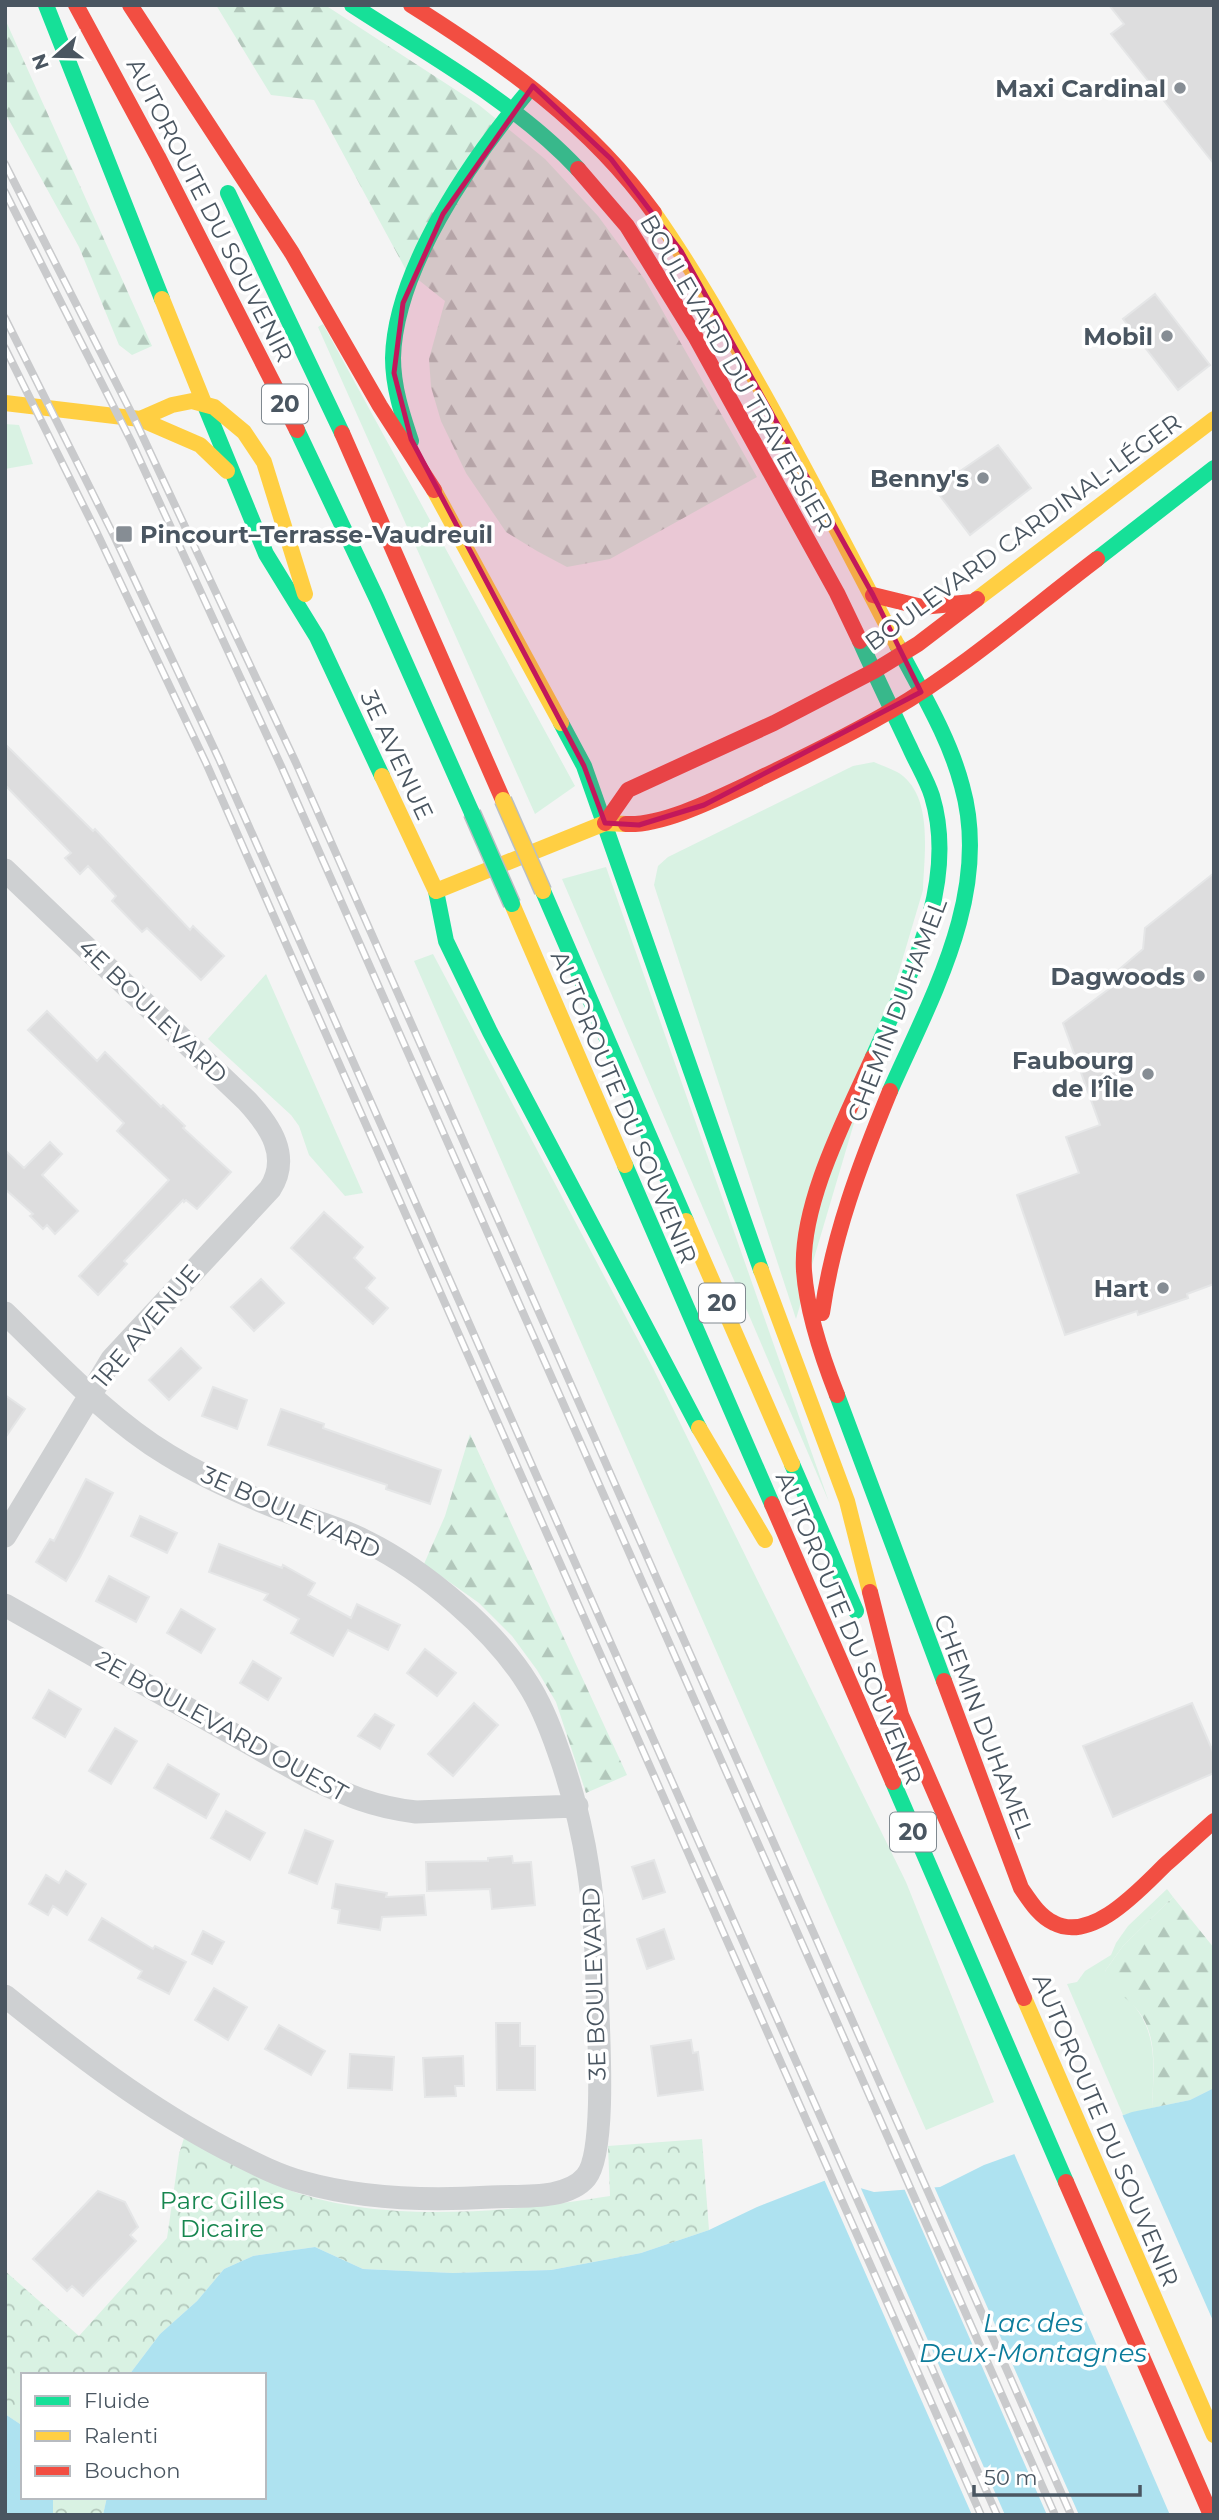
<svg xmlns="http://www.w3.org/2000/svg" width="1219" height="2520" font-family="Montserrat,sans-serif">
<style>
.green{fill:#d9f2e3}
.forest{fill:url(#forest-firs)}
.park{fill:url(#park-crowns)}
.water{fill:#aee2f0}
.pier{fill:#f4f4f4}
.building{fill:#ddddde;stroke:#e5e6e7;stroke-width:2}
.lines{fill:none;stroke-linecap:round;stroke-linejoin:round}
.street{stroke:#ced0d2;stroke-width:23}
.fast{stroke:#16e098;stroke-width:16}
.slow{stroke:#ffcf43;stroke-width:16}
.jam{stroke:#f24e42;stroke-width:16}
.rail-casing{stroke:#c9cacc;stroke-width:8}
.rail{stroke:#fff;stroke-width:5;stroke-dasharray:16;stroke-linecap:butt}
.fast-bridge-casing{stroke:#b9bec3;stroke-width:19;stroke-linecap:butt}
.slow-bridge-casing{stroke:#b9bec3;stroke-width:19;stroke-linecap:butt}
.fast-bridge{stroke:#16e098;stroke-width:16}
.slow-bridge{stroke:#ffcf43;stroke-width:16}
.marked{fill:#c2185b;fill-opacity:0.2;stroke:#c2185b;stroke-width:5;stroke-linejoin:round}
.poi-dot{fill:#868d94;stroke:#fff;stroke-width:2.5}
.labels{text-anchor:middle;dominant-baseline:central;stroke-width:7;stroke-linejoin:round;paint-order:stroke}
.shield{fill:#fff;stroke:#808990;stroke-width:2}
.shield-label{font-size:23px;font-weight:bold;fill:#4a5661}
.poi-label{font-size:24px;font-weight:bold;fill:#4a5661;stroke:#fff;text-anchor:end}
.street-label{font-size:24px;fill:#4a5661;stroke:#fff}
.park-label{font-size:24px;fill:#17864f;stroke:#fff}
.water-label{font-size:26px;font-style:italic;fill:#0c7c9b;stroke:#fff}
</style>
<defs>
<pattern id="forest-firs" width="22" height="20" patternUnits="userSpaceOnUse" patternTransform="scale(1.75)"><rect width="22" height="20" fill="#d9f2e3"/><path d="M5 1l3.5 6h-7zM16 11l3.5 6h-7z" fill="#b2c7bb"/></pattern>
<pattern id="park-crowns" width="20" height="18" patternUnits="userSpaceOnUse" patternTransform="scale(1.75)"><rect width="20" height="18" fill="#d9f2e3"/><path d="M2 6a3 3 0 1 1 6 0M12 15a3 3 0 1 1 6 0" fill="none" stroke="#b2c7bb"/></pattern>
</defs>
<rect width="100%" height="100%" fill="#f4f4f4"/>
<path class="green" d="M 323,324 L 575,786 L 535,814 L 318,327 Z
M 5,424 L 19,425 L 33,464 L 5,469 Z
M 874,762 C 882,766 896,770 903,776 C 933,801 924,855 923,890 L 796,1319 L 654,885 L 658,866 L 668,857 L 853,766 Z
M 606,867 L 829,1502 L 562,879 Z
M 433,954 L 653,1368 L 906,1882 L 994,2102 L 926,2130 L 414,961 Z
M 266,974 L 363,1193 L 345,1196 L 309,1155 L 299,1126 L 291,1115 L 208,1039 Z
M 1167,1889 L 1173,1897 L 1123,1946 L 1105,1971 C 1116,1984 1132,2001 1140,2014 C 1158,2042 1153,2077 1152,2108 L 1123,2115 L 1067,1984 L 1077,1982 L 1085,1971 L 1111,1955 L 1116,1943 L 1128,1926 Z"/>
<path class="forest" d="M 216,5 L 325,5 L 479,105 L 545,159 L 598,216 L 645,280 L 757,477 L 610,559 L 567,567 L 537,551 L 506,532 L 466,473 L 441,421 L 431,387 L 429,359 L 445,301 L 406,270 L 314,100 L 271,95 Z
M 5,19 L 152,346 L 132,355 L 119,345 L 79,247 L 5,113 Z
M 470,1434 L 627,1775 L 586,1793 L 556,1702 L 537,1670 L 512,1636 L 479,1603 L 424,1564 L 445,1516 Z
M 1173,1897 L 1214,1948 L 1214,2088 L 1190,2100 L 1152,2108 C 1153,2077 1159,2038 1139,2012 C 1128,1997 1110,1990 1105,1971 L 1123,1946 Z"/>
<path class="park" d="M 184,2138 C 215,2154 247,2172 279,2186 C 375,2226 510,2212 610,2196 L 608,2146 L 702,2139 L 709,2230 L 641,2253 L 551,2270 L 453,2273 L 363,2269 L 315,2247 L 253,2256 L 224,2269 L 197,2301 L 160,2334 L 129,2375 L 23,2375 L 23,2426 L 5,2414 L 5,2271 L 79,2336 L 167,2238 L 179,2154 Z
M 53,2497 L 107,2497 L 103,2515 L 53,2515 Z"/>
<path class="water" d="M 1214,2088 L 1214,2515 L 103,2515 L 107,2497 L 264,2497 L 264,2375 L 129,2375 L 160,2334 L 197,2301 L 224,2269 L 253,2256 L 315,2247 L 363,2269 L 453,2273 L 551,2270 L 641,2253 L 709,2230 L 757,2207 L 829,2179 L 874,2192 L 940,2187 L 984,2165 L 1132,2112 L 1190,2100 Z
M 5,2414 L 23,2426 L 23,2497 L 53,2497 L 53,2515 L 5,2515 Z"/>
<path class="pier" d="M 1121,2112 L 1214,2323 L 1214,2515 L 1170,2515 L 1013,2151 Z
M 829,2175 L 859,2184 L 1005,2515 L 972,2515 L 823,2177 Z
M 933,2184 L 1079,2515 L 1047,2515 L 903,2186 Z"/>
<path class="building" d="M 1109,5 L 1214,5 L 1214,164 L 1111,34 L 1124,24 Z
M 1155,294 L 1210,365 L 1178,390 L 1123,319 Z
M 998,445 L 1031,488 L 970,535 L 937,492 L 961,474 L 959,472 Z
M 5,744 L 93,831 L 95,829 L 190,930 L 193,926 L 224,956 L 201,980 L 147,928 L 142,932 L 112,901 L 116,896 L 88,866 L 80,874 L 65,858 L 71,853 L 5,785 Z
M 1214,873 L 1214,1284 L 1187,1294 L 1188,1298 L 1138,1315 L 1137,1311 L 1065,1335 L 1017,1195 L 1079,1173 L 1066,1137 L 1100,1125 L 1063,1023 L 1113,986 L 1108,979 L 1143,949 L 1145,928 Z
M 47,1011 L 97,1061 L 105,1052 L 161,1107 L 163,1105 L 185,1126 L 183,1128 L 231,1172 L 197,1209 L 186,1200 L 184,1202 L 183,1200 L 124,1261 L 127,1264 L 98,1295 L 79,1276 L 169,1180 L 117,1131 L 124,1123 L 28,1030 Z
M 50,1142 L 62,1154 L 42,1175 L 78,1211 L 55,1234 L 47,1225 L 43,1229 L 30,1216 L 33,1214 L 5,1189 L 5,1150 L 24,1168 Z
M 324,1212 L 363,1247 L 354,1258 L 375,1278 L 366,1288 L 388,1308 L 373,1324 L 291,1248 Z
M 261,1279 L 284,1303 L 254,1331 L 231,1307 Z
M 181,1348 L 201,1368 L 169,1400 L 149,1380 Z
M 213,1387 L 247,1400 L 237,1429 L 202,1416 Z
M 5,1395 L 25,1409 L 5,1438 Z
M 281,1409 L 324,1424 L 323,1428 L 441,1470 L 430,1504 L 386,1489 L 387,1485 L 268,1445 Z
M 86,1479 L 113,1493 L 80,1557 L 66,1581 L 36,1562 L 50,1539 L 54,1541 Z
M 140,1516 L 177,1533 L 167,1553 L 131,1536 Z
M 219,1544 L 282,1568 L 283,1565 L 315,1583 L 308,1595 L 351,1618 L 357,1604 L 400,1625 L 388,1650 L 348,1630 L 333,1656 L 291,1633 L 299,1619 L 264,1600 L 268,1594 L 209,1572 Z
M 109,1576 L 149,1597 L 136,1622 L 96,1601 Z
M 181,1609 L 215,1629 L 201,1653 L 167,1633 Z
M 425,1649 L 456,1673 L 437,1696 L 407,1673 Z
M 253,1661 L 281,1678 L 268,1700 L 240,1683 Z
M 49,1690 L 81,1709 L 65,1737 L 33,1718 Z
M 474,1703 L 498,1725 L 453,1776 L 428,1754 Z
M 1192,1703 L 1214,1754 L 1214,1773 L 1113,1817 L 1083,1746 Z
M 375,1714 L 394,1725 L 380,1749 L 358,1736 Z
M 115,1728 L 137,1741 L 111,1784 L 89,1771 Z
M 168,1764 L 219,1794 L 206,1818 L 154,1788 Z
M 226,1811 L 265,1833 L 250,1860 L 211,1838 Z
M 305,1830 L 333,1841 L 317,1884 L 289,1873 Z
M 512,1856 L 513,1863 L 531,1862 L 535,1905 L 492,1909 L 490,1889 L 427,1891 L 426,1862 L 488,1861 L 488,1858 Z
M 654,1860 L 665,1892 L 643,1899 L 632,1867 Z
M 66,1871 L 86,1884 L 67,1915 L 53,1906 L 48,1915 L 29,1904 L 46,1875 L 59,1883 Z
M 336,1884 L 387,1893 L 386,1897 L 424,1895 L 426,1915 L 382,1917 L 380,1930 L 338,1923 L 340,1910 L 332,1908 Z
M 102,1918 L 153,1949 L 155,1946 L 186,1962 L 169,1994 L 138,1978 L 142,1971 L 89,1940 Z
M 664,1929 L 674,1959 L 647,1969 L 637,1939 Z
M 203,1931 L 224,1942 L 212,1964 L 192,1954 Z
M 214,1988 L 247,2007 L 228,2040 L 195,2020 Z
M 496,2023 L 520,2023 L 520,2046 L 535,2046 L 535,2090 L 497,2090 Z
M 279,2025 L 325,2051 L 311,2075 L 265,2049 Z
M 691,2040 L 693,2053 L 698,2052 L 703,2090 L 658,2096 L 651,2046 Z
M 350,2054 L 394,2057 L 392,2090 L 348,2088 Z
M 463,2056 L 464,2086 L 455,2086 L 456,2096 L 425,2097 L 423,2058 Z
M 98,2191 L 125,2202 L 138,2227 L 130,2235 L 136,2241 L 83,2296 L 72,2286 L 67,2291 L 33,2259 Z"/>
<g class="lines">
<path class="street" d="M 5,870 L 247,1101 C 270,1126 291,1156 270,1189 L 112,1359 L 5,1536
M 5,1313 C 56,1362 107,1418 168,1455 C 207,1479 249,1497 291,1513 C 316,1522 343,1529 367,1542 C 425,1571 494,1629 528,1684 C 541,1704 550,1727 558,1750 C 587,1830 596,1904 597,1989 C 598,2027 607,2152 586,2177 C 566,2201 519,2195 491,2197 C 430,2201 362,2199 302,2182 C 276,2175 252,2162 228,2150 C 147,2108 76,2053 5,1996
M 5,1605 L 307,1776 C 346,1795 373,1807 416,1812 L 577,1806"/>
<path class="fast" d="M 46,5 L 162,299
M 352,5 C 426,53 518,104 578,169
M 228,193 L 342,433
M 204,403 L 266,554 L 317,637 L 382,776
M 297,430 L 377,599 L 472,813
M 411,441 C 402,414 393,387 393,358 C 395,270 470,161 525,95
M 1097,559 L 1214,468
M 860,641 C 876,677 893,712 910,748 C 917,764 927,780 932,796 C 959,885 908,978 873,1057
M 561,723 L 584,766 L 761,1270
M 436,891 L 446,941 L 490,1032 L 699,1428
M 543,891 L 686,1221
M 890,1091 C 932,996 992,892 962,786 C 949,736 920,690 897,645
M 625,1165 L 772,1504
M 837,1395 L 944,1681
M 792,1464 L 856,1611
M 893,1782 L 1066,2182"/>
<path class="slow" d="M 654,213 C 694,270 728,331 762,391 C 809,475 853,560 897,645
M 162,299 L 204,403
M 5,403 L 140,419 L 200,445 L 227,471
M 140,419 L 172,405 L 192,401 L 214,407 L 244,432 L 264,462 L 305,594
M 434,490 L 561,723
M 977,599 L 1214,419
M 382,776 L 436,891 L 605,823 L 626,824
M 512,904 L 625,1165
M 686,1221 L 792,1464
M 761,1270 L 847,1501 L 870,1592
M 699,1428 L 765,1540
M 1024,1998 L 1214,2435"/>
<path class="jam" d="M 76,5 L 158,157 L 297,430
M 130,5 L 292,253 L 380,406 L 434,490
M 411,5 C 503,63 590,124 654,213
M 578,169 L 627,226 L 695,336 L 837,593 L 860,641
M 342,433 L 503,800
M 873,595 L 922,607 L 972,602
M 605,823 L 628,790 L 774,723 L 874,671 L 918,644 L 977,599
M 626,824 C 661,826 714,800 746,785 C 795,761 845,738 892,710 C 964,668 1031,609 1097,559
M 822,1313 C 833,1235 860,1164 890,1091
M 837,1395 C 822,1357 807,1312 804,1271 C 800,1204 846,1117 873,1057
M 772,1504 L 893,1782
M 870,1592 L 901,1715
M 944,1681 L 1021,1888 C 1030,1901 1039,1916 1054,1923 C 1093,1943 1141,1888 1166,1864 C 1182,1850 1198,1835 1214,1821
M 891,1692 L 1024,1998
M 1066,2182 L 1211,2515"/>
<defs>
<path id="rail" d="M 5,164 L 134,418 L 296,763 L 1071,2515
M 5,192 L 131,441 L 282,768 L 1055,2515
M 5,318 L 115,538 L 219,759 L 997,2515
M 5,348 L 96,531 L 206,763 L 981,2515"/>
</defs>
<use href="#rail" class="rail-casing"/>
<use href="#rail" class="rail"/>
<defs>
<path id="fast-bridge" d="M 472,813 L 512,904"/>
<path id="slow-bridge" d="M 503,800 L 543,891"/>
</defs>
<use href="#fast-bridge" class="fast-bridge-casing"/>
<use href="#slow-bridge" class="slow-bridge-casing"/>
<use href="#fast-bridge" class="fast-bridge"/>
<use href="#slow-bridge" class="slow-bridge"/>
</g>
<path class="marked" d="M 533,86 L 611,159 L 681,251 L 873,595 L 921,692 L 704,805 L 639,825 L 605,823 L 584,766 L 411,439 L 394,373 L 403,303 L 443,214 Z"/>
<g class="poi-dot">
<circle cx="1180" cy="88" r="7"/>
<circle cx="1167" cy="336" r="7"/>
<circle cx="983" cy="478" r="7"/>
<rect x="115" y="525" width="18" height="18" rx="3.5"/>
<circle cx="1199" cy="976" r="7"/>
<circle cx="1148" cy="1074" r="7"/>
<circle cx="1163" cy="1288" r="7"/>
</g>
<g class="labels">
<g class="shield">
<rect x="262" y="384.5" width="46" height="39" rx="5"/>
<rect x="699" y="1283.5" width="46" height="39" rx="5"/>
<rect x="890" y="1812.5" width="46" height="39" rx="5"/>
</g>
<g class="shield-label">
<text x="285" y="404">20</text>
<text x="722" y="1303">20</text>
<text x="913" y="1832">20</text>
</g>
<g class="poi-label">
<text x="1166" y="88">Maxi Cardinal</text>
<text x="1153" y="336">Mobil</text>
<text x="969" y="478">Benny's</text>
<text x="140" y="534" text-anchor="start">Pincourt–Terrasse-Vaudreuil</text>
<text x="1185" y="976">Dagwoods</text>
<text x="1134" y="1060">Faubourg<tspan x="1134" dy="28">de l’Île</tspan></text>
<text x="1149" y="1288">Hart</text>
</g>
<g class="street-label">
<text transform="translate(210 210) rotate(63)">AUTOROUTE DU SOUVENIR</text>
<text transform="translate(737 373) rotate(60)">BOULEVARD DU TRAVERSIER</text>
<text transform="translate(1023 532) rotate(-36)">BOULEVARD CARDINAL-LÉGER</text>
<text transform="translate(397 755) rotate(65)">3E AVENUE</text>
<text transform="translate(897 1010) rotate(-69)">CHEMIN DUHAMEL</text>
<text transform="translate(153 1011) rotate(44)">4E BOULEVARD</text>
<text transform="translate(624 1107) rotate(67)">AUTOROUTE DU SOUVENIR</text>
<text transform="translate(146 1326) rotate(-50)">1RE AVENUE</text>
<text transform="translate(291 1512) rotate(24)">3E BOULEVARD</text>
<text transform="translate(849 1628) rotate(67)">AUTOROUTE DU SOUVENIR</text>
<text transform="translate(222 1726) rotate(29)">2E BOULEVARD OUEST</text>
<text transform="translate(984 1726) rotate(69)">CHEMIN DUHAMEL</text>
<text transform="translate(594 1984) rotate(-92)">3E BOULEVARD</text>
<text transform="translate(1106 2130) rotate(67)">AUTOROUTE DU SOUVENIR</text>
</g>
<g class="park-label">
<text x="222" y="2200">Parc Gilles<tspan x="222" dy="28">Dicaire</tspan></text>
</g>
<g class="water-label">
<text x="1033" y="2323">Lac des<tspan x="1033" dy="30">Deux-Montagnes</tspan></text>
</g>
</g>
<rect width="1219" height="2520" fill="none" stroke="#4a5661" stroke-width="14"/>
<rect x="21" y="2373" width="245" height="126" fill="#ffffff" stroke="#b7bbc0" stroke-width="2"/>
<rect x="35" y="2396" width="35" height="10" fill="#16e098" stroke="#b7bbc0" stroke-width="2"/>
<text x="84" y="2408" font-size="21" fill="#4a5661">Fluide</text>
<rect x="35" y="2431" width="35" height="10" fill="#ffcf43" stroke="#b7bbc0" stroke-width="2"/>
<text x="84" y="2443" font-size="21" fill="#4a5661">Ralenti</text>
<rect x="35" y="2466" width="35" height="10" fill="#f24e42" stroke="#b7bbc0" stroke-width="2"/>
<text x="84" y="2478" font-size="21" fill="#4a5661">Bouchon</text>
<g transform="translate(56 56) rotate(250)" stroke="#ffffff" stroke-width="5" paint-order="stroke">
<path d="M0-5L12 26L0 18L-12 26Z" fill="#4a5661"/>
<text y="-10" font-size="19" font-weight="bold" text-anchor="middle" fill="#4a5661">N</text>
</g>
<path d="M974 2485v10h166v-10" fill="none" stroke="#4a5661" stroke-width="3.5"/>
<text x="984" y="2485" font-size="21" fill="#4a5661" stroke="#ffffff" stroke-width="5" paint-order="stroke">50 m</text>
</svg>
